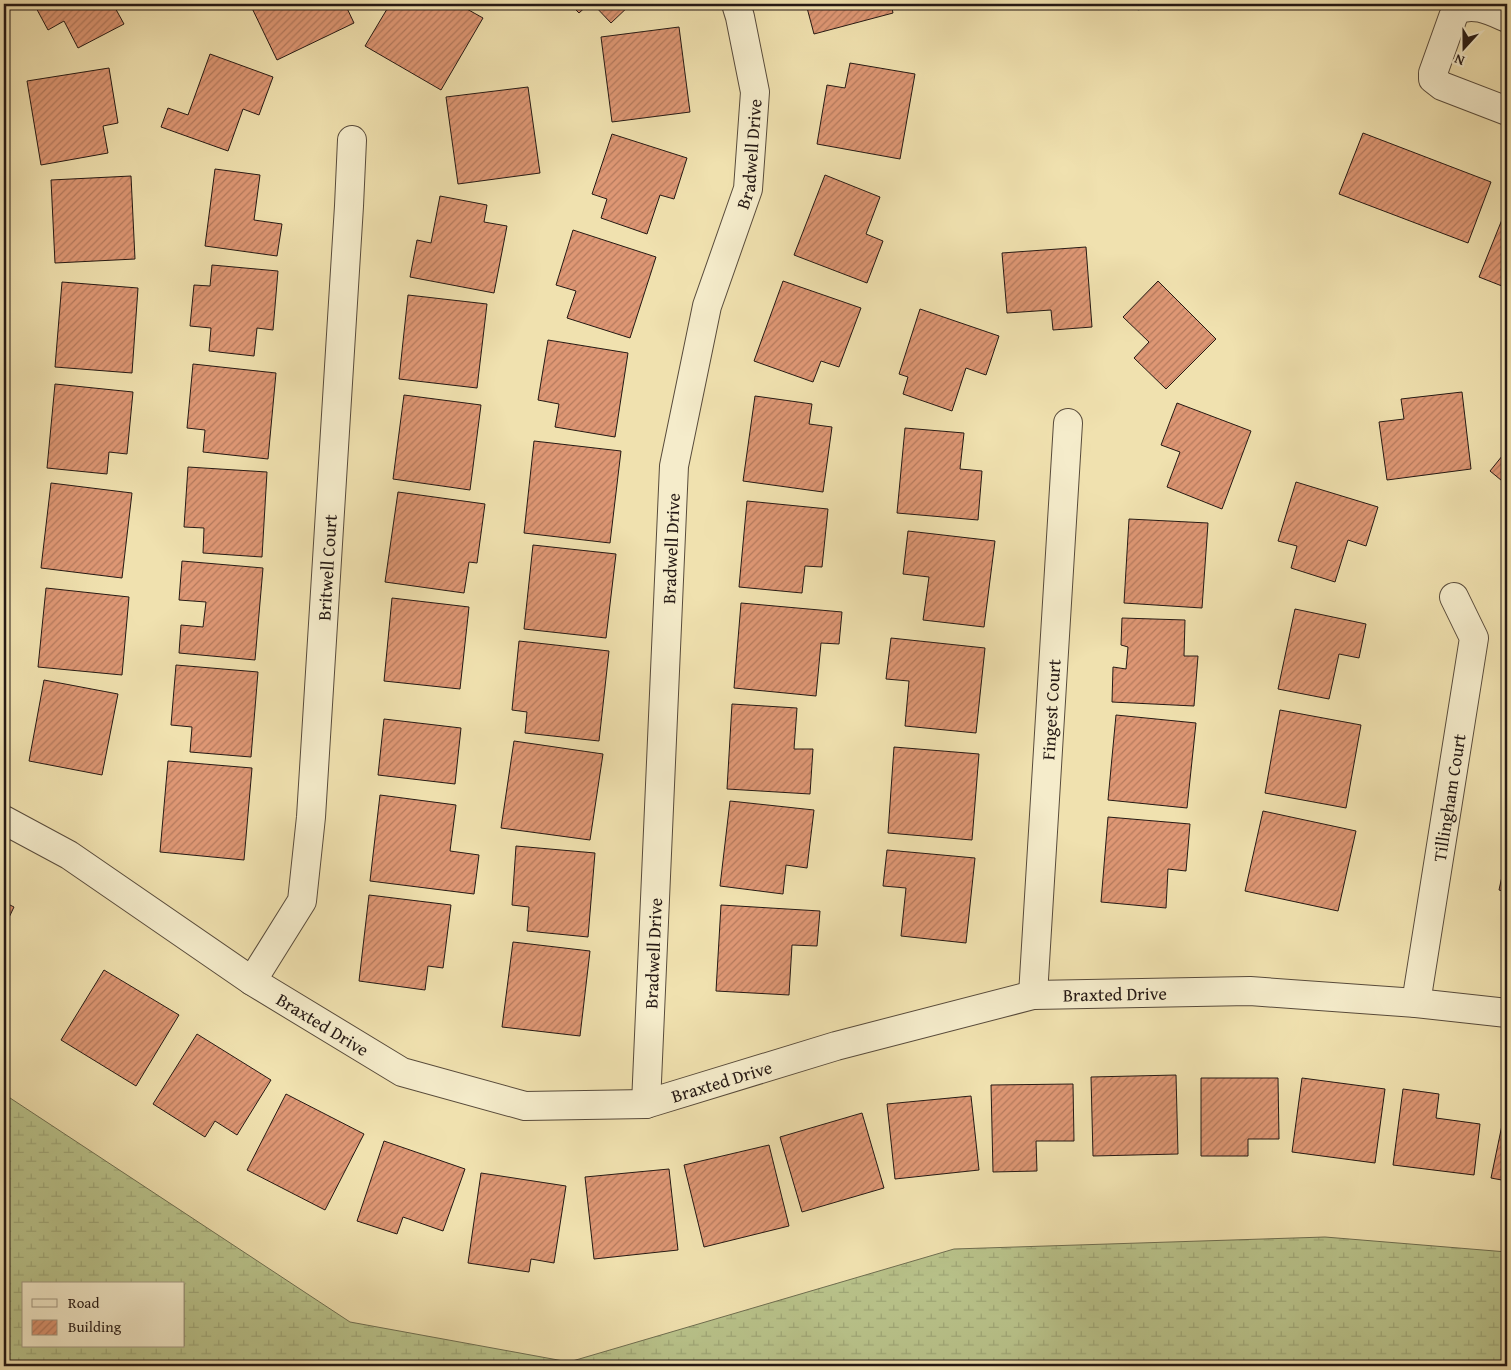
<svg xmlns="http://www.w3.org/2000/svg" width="1511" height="1370" font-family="'Gentium Book Plus',serif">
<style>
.wetland{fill:url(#wetland-marsh);stroke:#6f6e50;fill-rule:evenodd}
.water{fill:url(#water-rules);stroke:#6c7b72}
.building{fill:url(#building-hatch);stroke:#251914}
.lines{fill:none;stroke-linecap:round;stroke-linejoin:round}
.minor-casing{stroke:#584b3b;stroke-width:30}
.minor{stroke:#f5eccb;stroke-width:28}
.labels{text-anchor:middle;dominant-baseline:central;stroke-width:5;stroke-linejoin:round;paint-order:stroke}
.street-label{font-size:18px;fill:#251914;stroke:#f5eccb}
</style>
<defs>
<pattern id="wetland-marsh" width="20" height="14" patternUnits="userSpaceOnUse" patternTransform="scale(1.25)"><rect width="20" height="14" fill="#b9c38b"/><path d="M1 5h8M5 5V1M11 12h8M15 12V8" fill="none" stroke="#9fa777"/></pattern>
<pattern id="water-rules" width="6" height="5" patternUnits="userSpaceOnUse" patternTransform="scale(1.25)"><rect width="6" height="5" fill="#9bbcb1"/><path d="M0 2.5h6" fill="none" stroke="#85a197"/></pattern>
<pattern id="building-hatch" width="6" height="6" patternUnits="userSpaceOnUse" patternTransform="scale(1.25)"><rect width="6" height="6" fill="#de9774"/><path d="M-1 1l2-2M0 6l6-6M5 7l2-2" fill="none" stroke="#b47a5e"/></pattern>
</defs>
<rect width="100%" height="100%" fill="#f0e1af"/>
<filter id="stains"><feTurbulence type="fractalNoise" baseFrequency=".004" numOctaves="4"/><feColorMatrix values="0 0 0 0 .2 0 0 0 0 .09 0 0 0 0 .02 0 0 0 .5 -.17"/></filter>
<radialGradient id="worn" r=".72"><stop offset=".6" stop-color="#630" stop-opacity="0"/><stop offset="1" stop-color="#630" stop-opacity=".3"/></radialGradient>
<path class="wetland" d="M 4,1094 L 350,1322 L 569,1362 L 954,1249 L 1325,1237 L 1507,1252 L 1507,1366 L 4,1366 ZM 24,1284 L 184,1284 L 184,1346 L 24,1346 Z"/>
<path class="water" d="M 1117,4 L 1147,4 L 1139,10 Z"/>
<path class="building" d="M 34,4 L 113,4 L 124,24 L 78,48 L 64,21 L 48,30 Z
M 250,4 L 345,4 L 354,23 L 277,60 Z
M 390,4 L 458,4 L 483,18 L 441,90 L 365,46 Z
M 570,4 L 589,4 L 579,13 Z
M 593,4 L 631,4 L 611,23 Z
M 806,4 L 891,4 L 893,13 L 814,34 Z
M 679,27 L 690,112 L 612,122 L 601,37 Z
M 210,54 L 273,77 L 259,115 L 243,109 L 228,151 L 161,127 L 168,108 L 188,115 Z
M 850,63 L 915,74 L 900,159 L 817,144 L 827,85 L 845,88 Z
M 109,68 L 118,123 L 103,126 L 108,153 L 41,165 L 27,81 Z
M 528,87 L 540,173 L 458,184 L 446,97 Z
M 1363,133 L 1491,182 L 1468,243 L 1339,194 Z
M 612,134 L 687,158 L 674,199 L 660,195 L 647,234 L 601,218 L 607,199 L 592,194 Z
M 215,169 L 260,175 L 254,220 L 282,224 L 277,256 L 205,246 Z
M 825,175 L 880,197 L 866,234 L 883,241 L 867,283 L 794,255 Z
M 131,176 L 135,259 L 55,263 L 51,180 Z
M 440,196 L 487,205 L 484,222 L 507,226 L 494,293 L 410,277 L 417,240 L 431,243 Z
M 1507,207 L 1507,288 L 1479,277 Z
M 573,230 L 656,257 L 630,338 L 567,318 L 576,291 L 556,285 Z
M 1086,247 L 1092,327 L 1053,330 L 1051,310 L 1007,313 L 1002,253 Z
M 212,265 L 278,271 L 273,330 L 257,328 L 254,356 L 209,351 L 211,328 L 190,326 L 194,285 L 210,286 Z
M 783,281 L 861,308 L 839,367 L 821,361 L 813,382 L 754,361 Z
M 1158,281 L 1216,339 L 1166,389 L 1134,358 L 1149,342 L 1123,317 Z
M 62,282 L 138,288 L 132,373 L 55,367 Z
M 408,295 L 487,304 L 477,388 L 399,379 Z
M 920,309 L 999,336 L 986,375 L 966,368 L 952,411 L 903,394 L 908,377 L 899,374 Z
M 548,340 L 628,353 L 615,437 L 555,427 L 559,404 L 538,400 Z
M 193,364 L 276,373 L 268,459 L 203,452 L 205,430 L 187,428 Z
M 55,384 L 133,392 L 127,454 L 109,452 L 107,474 L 47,468 Z
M 1462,392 L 1471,469 L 1387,480 L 1379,422 L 1404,419 L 1401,399 Z
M 404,395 L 481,405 L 470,490 L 393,479 Z
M 755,396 L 812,404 L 809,424 L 832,427 L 823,492 L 743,481 Z
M 1177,403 L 1251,431 L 1222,509 L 1167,487 L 1180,452 L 1161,445 Z
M 905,428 L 964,433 L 960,469 L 982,471 L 978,520 L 897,513 Z
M 534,441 L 621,451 L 610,543 L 524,533 Z
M 1507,450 L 1507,485 L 1490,471 Z
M 188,467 L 267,472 L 262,557 L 203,553 L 204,528 L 184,527 Z
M 1296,482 L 1378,507 L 1366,546 L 1348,540 L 1335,582 L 1291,568 L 1297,546 L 1278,541 Z
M 51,483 L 132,493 L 122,578 L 41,568 Z
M 398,492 L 485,504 L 477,563 L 469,562 L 464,593 L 385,582 Z
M 747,501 L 828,509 L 822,567 L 805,566 L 802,593 L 739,587 Z
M 1129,519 L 1208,523 L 1202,608 L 1124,603 Z
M 908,531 L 995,541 L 984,627 L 923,620 L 929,577 L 903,574 Z
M 533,545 L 616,554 L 606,638 L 524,629 Z
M 182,561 L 263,568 L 255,660 L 179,653 L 181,625 L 203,627 L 206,602 L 179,600 Z
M 46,588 L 129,597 L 122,675 L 38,667 Z
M 392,598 L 469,607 L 460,689 L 384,681 Z
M 741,603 L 842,612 L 839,644 L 821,643 L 816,696 L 734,688 Z
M 1295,609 L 1366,624 L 1359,658 L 1339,654 L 1329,699 L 1278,689 Z
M 1122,618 L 1185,620 L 1184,656 L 1198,656 L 1194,706 L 1112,702 L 1113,667 L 1126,669 L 1128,647 L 1121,645 Z
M 891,638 L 985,648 L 976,733 L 905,726 L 909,681 L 886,679 Z
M 519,641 L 609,651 L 599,741 L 525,733 L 527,712 L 512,710 Z
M 176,665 L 258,672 L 251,757 L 190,752 L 192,727 L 171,725 Z
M 44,680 L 118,694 L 102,775 L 29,761 Z
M 732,704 L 797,708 L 794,749 L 813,749 L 810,794 L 727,789 Z
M 1280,710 L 1361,725 L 1346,808 L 1265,793 Z
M 1116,715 L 1196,723 L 1187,808 L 1108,800 Z
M 384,719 L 461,728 L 455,784 L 378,775 Z
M 514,741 L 603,754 L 590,840 L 501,828 Z
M 894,747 L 979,754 L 972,840 L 888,833 Z
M 168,761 L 252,768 L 244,860 L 160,852 Z
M 380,795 L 456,805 L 450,851 L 479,855 L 474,894 L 370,881 Z
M 730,801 L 814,810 L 807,868 L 786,865 L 783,894 L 720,886 Z
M 1263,811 L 1356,831 L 1338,911 L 1245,891 Z
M 1108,817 L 1190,824 L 1186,871 L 1168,869 L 1166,908 L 1101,902 Z
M 516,846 L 595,853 L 588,937 L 527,931 L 529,907 L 512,905 Z
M 887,850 L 975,858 L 966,943 L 901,936 L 906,888 L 883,886 Z
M 1507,853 L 1507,892 L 1499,890 Z
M 369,895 L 451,905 L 443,968 L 428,966 L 425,990 L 359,981 Z
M 4,902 L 14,907 L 4,928 Z
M 721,905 L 820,911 L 817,946 L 792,945 L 789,995 L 716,991 Z
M 513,942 L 590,951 L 580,1036 L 502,1027 Z
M 104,970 L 179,1015 L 136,1086 L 61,1040 Z
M 197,1034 L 271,1080 L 237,1135 L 215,1121 L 205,1137 L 153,1104 Z
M 1176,1075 L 1178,1154 L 1093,1156 L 1091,1077 Z
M 1201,1078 L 1278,1078 L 1279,1139 L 1248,1139 L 1248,1156 L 1201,1156 Z
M 1302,1078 L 1385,1089 L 1375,1163 L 1292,1152 Z
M 1073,1084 L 1074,1141 L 1036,1141 L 1037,1171 L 993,1172 L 991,1085 Z
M 1403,1089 L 1439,1094 L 1436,1118 L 1480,1124 L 1474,1175 L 1393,1165 Z
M 286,1094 L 364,1134 L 325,1210 L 247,1170 Z
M 971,1096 L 979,1170 L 895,1179 L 887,1104 Z
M 1507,1101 L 1507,1181 L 1491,1178 Z
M 862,1113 L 884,1188 L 802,1212 L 780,1137 Z
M 384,1141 L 465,1169 L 443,1231 L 403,1217 L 397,1234 L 357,1221 Z
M 769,1145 L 789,1226 L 704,1247 L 684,1165 Z
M 669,1169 L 678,1250 L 594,1259 L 585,1177 Z
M 481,1173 L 566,1186 L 554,1263 L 531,1259 L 529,1272 L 468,1263 Z"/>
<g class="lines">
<defs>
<g id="minor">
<path d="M 1507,18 C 1491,11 1474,2 1457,10 L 1453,17 L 1433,73 L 1433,79 L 1442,86 L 1507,111"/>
<path id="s1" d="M 4,820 L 69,855 L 252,981 L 402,1072 L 525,1106 L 646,1104 L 836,1046 L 1033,995 L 1250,991 L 1416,1003 L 1507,1013"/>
<path id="s2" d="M 252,981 L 302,901 L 311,817 L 349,206 L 352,140"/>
<path id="s3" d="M 1033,995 L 1068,423"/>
<path id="s4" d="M 1416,1003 L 1474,638 L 1454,597"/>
<path id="s5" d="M 646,1104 L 674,466 L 707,306 L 748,189 L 755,92 L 740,17 L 736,4"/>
</g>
</defs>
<use href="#minor" class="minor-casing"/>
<use href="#minor" class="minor"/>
</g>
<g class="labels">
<g class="street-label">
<text stroke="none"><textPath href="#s5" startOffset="961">Bradwell Drive</textPath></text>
<text stroke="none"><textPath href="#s5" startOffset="556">Bradwell Drive</textPath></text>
<text stroke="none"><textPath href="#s2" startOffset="429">Britwell Court</textPath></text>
<text stroke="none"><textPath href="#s3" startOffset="286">Fingest Court</textPath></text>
<text stroke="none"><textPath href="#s4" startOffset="208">Tillingham Court</textPath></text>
<text stroke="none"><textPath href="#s5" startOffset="151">Bradwell Drive</textPath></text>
<text stroke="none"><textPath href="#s1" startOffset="1204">Braxted Drive</textPath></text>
<text stroke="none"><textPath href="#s1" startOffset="379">Braxted Drive</textPath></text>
<text stroke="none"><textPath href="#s1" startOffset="799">Braxted Drive</textPath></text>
</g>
</g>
<rect width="1511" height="1370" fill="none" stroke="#f0e1af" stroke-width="20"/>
<rect x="5" y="5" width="1501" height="1360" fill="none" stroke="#251914" stroke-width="2.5"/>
<rect x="10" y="10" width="1491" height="1350" fill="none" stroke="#251914"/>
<rect x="22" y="1282" width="162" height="65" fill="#f5eccb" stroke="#a29882"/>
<rect x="32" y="1299" width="25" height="8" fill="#f5eccb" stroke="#a29882"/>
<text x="68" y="1308" font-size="15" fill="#251914">Road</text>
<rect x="32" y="1320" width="25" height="15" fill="url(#building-hatch)" stroke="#a29882"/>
<text x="68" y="1332" font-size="15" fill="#251914">Building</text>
<g transform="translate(1464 48) rotate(201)" stroke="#f5eccb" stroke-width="4" paint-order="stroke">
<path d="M0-4L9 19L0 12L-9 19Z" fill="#251914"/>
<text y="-8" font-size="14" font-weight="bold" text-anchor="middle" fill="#251914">N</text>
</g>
<rect width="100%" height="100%" filter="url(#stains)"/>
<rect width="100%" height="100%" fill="url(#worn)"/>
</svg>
